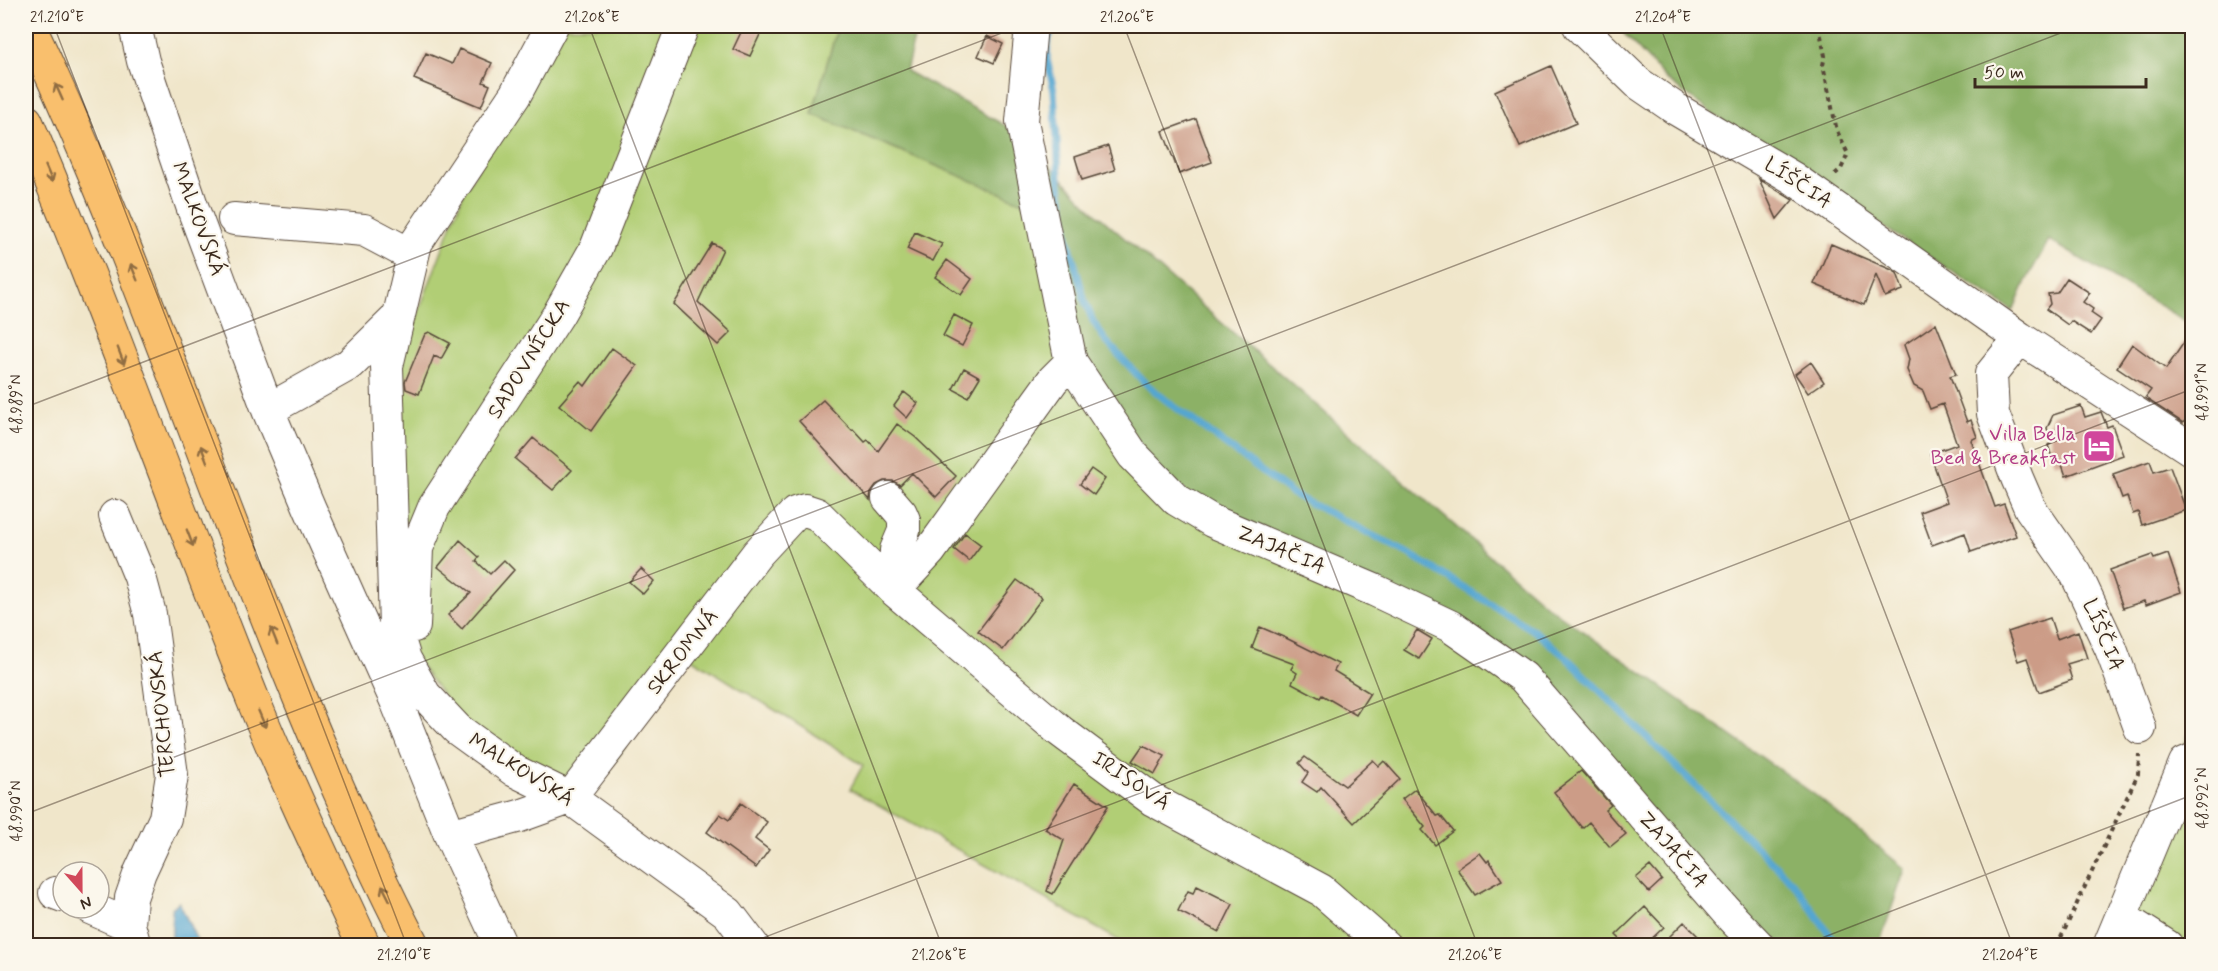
<svg xmlns="http://www.w3.org/2000/svg" width="2218" height="971" font-family="Mynerve,sans-serif">
<style>
.green{fill:#b1ce75;stroke:#767c4a;stroke-width:1.5}
.forest{fill:#8cb166;stroke:#646e42;stroke-width:1.5}
.water{fill:#55a6d0;stroke:#486877;stroke-width:1.5}
.lines{fill:none;stroke-linecap:round;stroke-linejoin:round}
.stream{stroke:#55a6d0;stroke-width:7}
.building{fill:#cc9c87}
.minor-casing{stroke:#564638;stroke-width:34}
.highway-casing{stroke:#564638;stroke-width:35}
.path{stroke:#564638;stroke-width:4;stroke-dasharray:4.5 4.5;stroke-linecap:butt}
.minor{stroke:#fff;stroke-width:32}
.highway{stroke:#f9bf6d;stroke-width:33}
.oneway{stroke:#906d42}
.ticks{fill:none;stroke:#3b2a1e;stroke-width:1.5;stroke-opacity:0.45}
.labels{text-anchor:middle;dominant-baseline:central;stroke-width:4.5;stroke-linejoin:round;paint-order:stroke}
.street-label{font-size:21px;fill:#3b2a1e;stroke:#fbf7ec}
.hotel-label{font-size:21px;fill:#b23c85;stroke:#fbf7ec;text-anchor:end}
.neatline{fill:none;stroke:#3b2a1e;stroke-width:2}
.ticks-label{font-size:15px;text-anchor:middle;fill:#3b2a1e}
</style>
<rect width="100%" height="100%" fill="#fbf7ec"/>
<filter id="ink" filterUnits="userSpaceOnUse"><feTurbulence type="fractalNoise" baseFrequency=".0167" numOctaves="2"/><feDisplacementMap in="SourceGraphic" scale="12" xChannelSelector="R" yChannelSelector="G"/><feConvolveMatrix kernelMatrix="1 2 1 2 8 2 1 2 1" color-interpolation-filters="sRGB"/></filter>
<filter id="wash" filterUnits="userSpaceOnUse"><feTurbulence type="fractalNoise" baseFrequency=".008" numOctaves="4" result="noise"/><feDisplacementMap in="SourceGraphic" scale="24" xChannelSelector="R" yChannelSelector="G"/><feGaussianBlur stdDeviation="1.35" result="paint"/><feColorMatrix in="noise" values="0 0 0 0 0 0 0 0 0 0 0 0 0 0 0 0 0 1.4 0 .05"/><feComposite in="paint" operator="in"/></filter>
<g filter="url(#wash)">
<rect width="100%" height="100%" fill="#f0e6ca"/>
<path class="green" d="M 561,26 L 838,26 L 812,114 L 1028,204 L 1540,684 L 1765,945 L 1127,945 L 850,789 L 863,765 L 688,656 L 588,800 L 486,753 L 404,644 L 395,374 L 464,192 Z
M 2192,727 L 2192,945 L 2097,945 Z"/>
<path class="forest" d="M 838,26 L 917,26 L 906,71 L 1019,133 L 1091,209 L 1547,606 L 1815,795 L 1905,869 L 1879,945 L 1765,945 L 1540,684 L 1170,493 L 1090,396 L 1028,204 L 812,114 Z
M 1617,26 L 2192,26 L 2192,325 L 2049,240 L 2026,281 L 2013,311 L 1736,131 L 1668,81 Z"/>
<path class="water" d="M 179,902 L 199,945 L 172,945 L 172,908 Z"/>
<g class="lines">
<path class="stream" d="M 1053,26 L 1048,41 L 1047,59 L 1054,91 L 1059,178 L 1068,239 L 1085,302 L 1093,321 L 1105,340 L 1144,382 L 1167,401 L 1292,494 L 1411,555 L 1533,630 L 1566,657 L 1795,885 L 1838,946"/>
</g>
<g id="blocks">
<path class="building" d="M 744,26 L 764,26 L 750,56 L 733,49 Z
M 987,36 L 1003,44 L 994,63 L 978,56 Z
M 459,49 L 492,63 L 483,82 L 490,85 L 481,107 L 414,79 L 426,53 L 452,64 Z
M 1551,66 L 1576,123 L 1520,147 L 1495,91 Z
M 1196,119 L 1212,162 L 1179,174 L 1163,131 Z
M 1108,146 L 1115,170 L 1082,180 L 1075,157 Z
M 1759,179 L 1793,200 L 1777,219 Z
M 915,232 L 942,244 L 933,261 L 907,249 Z
M 712,243 L 723,249 L 698,302 L 731,332 L 718,345 L 674,304 Z
M 1831,244 L 1892,270 L 1897,273 L 1903,290 L 1885,297 L 1876,275 L 1864,305 L 1814,284 Z
M 947,260 L 972,279 L 961,295 L 935,277 Z
M 2067,278 L 2090,293 L 2083,302 L 2093,309 L 2091,313 L 2101,320 L 2091,334 L 2071,321 L 2068,325 L 2046,309 L 2050,304 L 2048,294 L 2057,293 Z
M 954,315 L 973,325 L 962,346 L 943,336 Z
M 1936,323 L 1956,374 L 1950,376 L 1967,422 L 1971,420 L 1977,437 L 1971,440 L 1995,507 L 2004,504 L 2016,536 L 1971,552 L 1965,533 L 1932,545 L 1920,512 L 1947,502 L 1930,454 L 1957,444 L 1943,404 L 1930,409 L 1923,391 L 1914,386 L 1907,370 L 1909,359 L 1904,345 Z
M 2193,329 L 2193,411 L 2183,423 L 2145,398 L 2151,390 L 2117,367 L 2132,344 L 2166,369 Z
M 429,332 L 450,343 L 441,359 L 434,356 L 419,394 L 406,389 L 405,382 L 425,334 Z
M 612,348 L 637,366 L 591,431 L 559,405 L 580,381 L 585,386 Z
M 1811,362 L 1824,382 L 1808,393 L 1795,374 Z
M 964,368 L 980,377 L 968,397 L 953,389 Z
M 904,392 L 918,403 L 907,418 L 894,406 Z
M 823,400 L 852,430 L 853,429 L 865,442 L 868,440 L 878,451 L 897,424 L 915,437 L 956,476 L 936,497 L 912,473 L 900,485 L 893,481 L 884,481 L 876,485 L 871,492 L 870,500 L 799,421 Z
M 2081,406 L 2085,417 L 2101,412 L 2107,427 L 2112,425 L 2123,455 L 2066,476 L 2061,462 L 2054,464 L 2048,445 L 2052,443 L 2047,428 L 2053,415 Z
M 533,438 L 572,470 L 553,490 L 515,459 Z
M 2150,461 L 2154,472 L 2170,467 L 2186,510 L 2142,525 L 2138,512 L 2133,514 L 2127,496 L 2122,498 L 2113,474 Z
M 1091,469 L 1105,479 L 1094,495 L 1080,484 Z
M 965,533 L 981,545 L 969,561 L 954,549 Z
M 460,540 L 479,557 L 476,561 L 490,574 L 504,560 L 514,570 L 462,629 L 448,615 L 471,593 L 438,567 Z
M 2168,554 L 2181,592 L 2146,605 L 2144,601 L 2123,608 L 2110,570 L 2152,555 L 2154,559 Z
M 641,569 L 654,581 L 643,594 L 629,582 Z
M 1017,580 L 1042,598 L 1003,650 L 978,631 Z
M 2050,618 L 2057,639 L 2078,631 L 2087,658 L 2067,664 L 2072,680 L 2039,692 L 2027,658 L 2018,661 L 2008,632 Z
M 1260,627 L 1288,639 L 1338,664 L 1334,671 L 1370,693 L 1356,715 L 1322,695 L 1320,698 L 1292,683 L 1297,673 L 1291,669 L 1294,664 L 1252,648 Z
M 1417,630 L 1432,639 L 1419,659 L 1404,650 Z
M 1143,745 L 1165,756 L 1155,774 L 1132,761 Z
M 1305,757 L 1345,786 L 1373,760 L 1379,766 L 1384,761 L 1400,779 L 1354,823 L 1321,787 L 1317,792 L 1302,782 L 1308,773 L 1299,763 Z
M 1581,771 L 1611,805 L 1605,810 L 1626,834 L 1610,847 L 1589,822 L 1582,828 L 1554,792 Z
M 1074,784 L 1108,806 L 1053,894 L 1047,891 L 1064,840 L 1045,829 Z
M 1415,789 L 1437,816 L 1440,815 L 1453,831 L 1435,845 L 1422,830 L 1425,827 L 1402,799 Z
M 741,803 L 767,822 L 755,839 L 769,850 L 756,868 L 707,832 L 720,814 L 729,820 Z
M 1480,853 L 1487,862 L 1489,860 L 1502,880 L 1475,895 L 1457,869 Z
M 1650,866 L 1662,880 L 1649,892 L 1636,878 Z
M 1197,886 L 1233,904 L 1219,932 L 1178,911 L 1188,891 L 1193,893 Z
M 1645,907 L 1664,927 L 1645,945 L 1626,945 L 1616,935 Z
M 1684,922 L 1707,945 L 1661,945 Z"/>
</g>
</g>
<g filter="url(#ink)">
<use href="#blocks" fill-opacity="0" stroke="#564638" stroke-width="1.5"/>
<g class="lines">
<defs>
<path id="minor" d="M 135,26 L 143,61 L 192,206 L 268,410 L 310,509 L 397,703 L 450,835 L 501,946
M 552,26 L 515,95 L 416,243 L 387,366 L 395,627 L 405,659 L 425,695 L 457,729 L 515,771 L 570,798 L 728,913 L 753,946
M 1031,26 L 1022,121 L 1071,362 L 1133,455 L 1177,500 L 1212,521 L 1374,590 L 1450,626 L 1523,677 L 1733,919 L 1759,946
M 1579,26 L 1638,83 L 1676,109 L 1793,178 L 2020,338 L 2192,450
M 234,219 L 364,230 L 413,256
M 2020,338 L 1991,374 L 1993,414 L 2017,478 L 2030,508 L 2076,574 L 2111,649 L 2140,728
M 268,410 L 350,364 L 398,317
M 888,498 L 901,513 L 904,520 L 904,531 L 896,550 L 894,590 L 1060,731 L 1153,800 L 1321,890 L 1385,946
M 115,516 L 140,577 L 150,614 L 172,775 L 165,818 L 140,872 L 131,898 L 129,925 L 135,946
M 414,626 L 417,548 L 434,507 L 558,315 L 596,248 L 683,26
M 450,835 L 520,816 L 570,798 L 757,554 L 795,513 L 805,510 L 817,514 L 894,590 L 930,551 L 1053,380 L 1071,362
M 55,893 L 63,896
M 90,908 L 129,925
M 2121,917 L 2167,946
M 2109,946 L 2185,763 L 2192,760"/>
<path id="highway" d="M 29,26 C 171,326 260,649 413,946
M 26,121 C 108,312 176,509 254,702 C 288,785 326,865 364,946"/>
</defs>
<use href="#minor" class="minor-casing"/>
<use href="#highway" class="highway-casing"/>
<path class="path" d="M 1819,26 L 1825,56 L 1823,65 L 1837,131 L 1848,154 L 1841,169 L 1834,175
M 2057,946 L 2138,774 L 2139,754"/>
<use href="#minor" class="minor"/>
<use href="#highway" class="highway"/>
</g>
<defs><path id="oneway-shaft" d="M-6 0H5M1.5-3L5.5 0L1.5 3" fill="none" stroke-width="1.6" stroke-linecap="round" stroke-linejoin="round" transform="scale(1.5)"/></defs>
<g class="oneway">
<use href="#oneway-shaft" transform="translate(59 92) rotate(-114)"/>
<use href="#oneway-shaft" transform="translate(49 174) rotate(67)"/>
<use href="#oneway-shaft" transform="translate(134 272) rotate(-112)"/>
<use href="#oneway-shaft" transform="translate(121 356) rotate(69)"/>
<use href="#oneway-shaft" transform="translate(204 454) rotate(-111)"/>
<use href="#oneway-shaft" transform="translate(190 538) rotate(69)"/>
<use href="#oneway-shaft" transform="translate(274 636) rotate(-112)"/>
<use href="#oneway-shaft" transform="translate(262 719) rotate(67)"/>
<use href="#oneway-shaft" transform="translate(386 893) rotate(-117)"/>
</g>
</g>
<path class="ticks" d="M 54,26 L 407,946M 589,26 L 942,946M 1124,26 L 1478,946M 1660,26 L 2013,946M 26,407 L 1020,26M 26,814 L 2079,26M 742,946 L 2192,389M 1801,946 L 2192,795"/>
<defs>
<symbol id="hotel-square" viewBox="-11 -11 22 22"><rect x="-9" y="-9" width="18" height="18" rx="4" fill="#d1479c" stroke="#fbf7ec"/><path d="M-6-4.5h1.5V1H6V5H4.5V3h-9V5H-6ZM-4 0a1.8 1.8 0 1 1 3.6 0ZM.5 0V-2.5h3Q6-2.5 6 0Z" fill="#fff"/></symbol>
</defs>
<g fill-rule="evenodd">
<use href="#hotel-square" x="2080" y="427" width="38" height="38"/>
</g>
<g class="labels">
<g class="street-label">
<text transform="translate(1798 183) rotate(33)">LÍŠČIA</text>
<text transform="translate(198 219) rotate(70)">MALKOVSKÁ</text>
<text transform="translate(529 359) rotate(-58)">SADOVNÍCKA</text>
<text transform="translate(1281 550) rotate(23)">ZAJAČIA</text>
<text transform="translate(2103 635) rotate(67)">LÍŠČIA</text>
<text transform="translate(683 652) rotate(-52)">SKROMNÁ</text>
<text transform="translate(162 714) rotate(-96)">TERCHOVSKÁ</text>
<text transform="translate(521 770) rotate(32)">MALKOVSKÁ</text>
<text transform="translate(1131 781) rotate(34)">IRISOVÁ</text>
<text transform="translate(1673 850) rotate(49)">ZAJAČIA</text>
</g>
<g class="hotel-label">
<text x="2076" y="434">Villa Bella<tspan x="2076" dy="24">Bed &amp; Breakfast</tspan></text>
</g>
</g>
<rect width="2218" height="971" fill="none" stroke="#fbf7ec" stroke-width="66"/>
<g transform="translate(81 890) rotate(159)"><circle r="28" fill="#fbf7ec" stroke="#aea59a" stroke-width="1.5"/>
<path d="M0-4.5L10 22L0 15L-10 22Z" fill="#d1495b"/>
<text y="-9" font-size="16" font-weight="bold" text-anchor="middle" fill="#3b2a1e">N</text>
</g>
<path d="M1975 78v9h171v-9" fill="none" stroke="#3b2a1e" stroke-width="3"/>
<text x="1984" y="78" font-size="18" fill="#3b2a1e" stroke="#fbf7ec" stroke-width="4.5" paint-order="stroke">50 m</text>
<rect x="33" y="33" width="2152" height="905" class="neatline"/>
<g class="ticks-label">
<text x="57" y="22">21.210°E</text>
<text x="592" y="22">21.208°E</text>
<text x="1127" y="22">21.206°E</text>
<text x="1663" y="22">21.204°E</text>
<text transform="translate(2202 392) rotate(-90)" y="5">48.991°N</text>
<text transform="translate(16 404) rotate(-90)" y="5">48.989°N</text>
<text transform="translate(2202 798) rotate(-90)" y="5">48.992°N</text>
<text transform="translate(16 811) rotate(-90)" y="5">48.990°N</text>
<text x="404" y="960">21.210°E</text>
<text x="939" y="960">21.208°E</text>
<text x="1475" y="960">21.206°E</text>
<text x="2010" y="960">21.204°E</text>
</g>
</svg>
